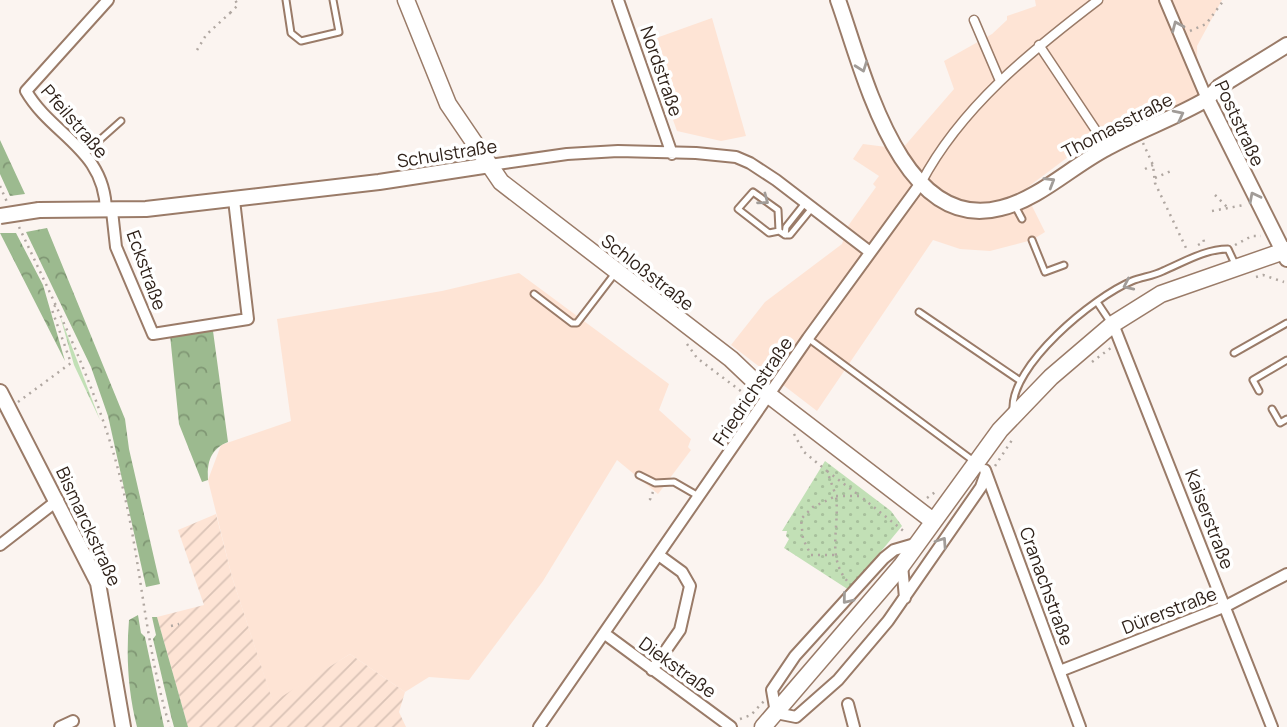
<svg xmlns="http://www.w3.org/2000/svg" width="1287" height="727" font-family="Manrope,sans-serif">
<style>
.built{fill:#fee4d5}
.industrial{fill:url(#industrial-furrows)}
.grass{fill:url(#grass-tufts)}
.forest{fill:url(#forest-crowns)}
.park{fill:url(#park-dots)}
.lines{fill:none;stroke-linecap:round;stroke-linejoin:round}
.service-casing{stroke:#9a7b68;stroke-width:9}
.pedestrian-casing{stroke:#9a7b68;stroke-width:11}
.minor-casing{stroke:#9a7b68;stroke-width:14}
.tertiary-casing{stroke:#9a7b68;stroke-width:18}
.secondary-casing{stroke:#9a7b68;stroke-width:19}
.path{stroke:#b0a7a1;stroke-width:2.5;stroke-dasharray:2 5;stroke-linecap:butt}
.service{stroke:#fff;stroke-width:5}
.pedestrian{stroke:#fff;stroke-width:8}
.minor{stroke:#fff;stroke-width:10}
.tertiary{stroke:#fff;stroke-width:14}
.secondary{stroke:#fff;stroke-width:16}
.tertiary-bridge-casing{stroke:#9a7b68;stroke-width:18;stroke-linecap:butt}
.tertiary-bridge{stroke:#fff;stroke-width:14}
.oneway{stroke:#a19c98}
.labels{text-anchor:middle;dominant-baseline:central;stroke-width:7;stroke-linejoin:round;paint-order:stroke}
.street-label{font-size:18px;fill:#2f221a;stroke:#fff}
</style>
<defs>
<pattern id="industrial-furrows" width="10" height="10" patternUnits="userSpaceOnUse" patternTransform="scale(1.75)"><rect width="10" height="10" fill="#fee4d5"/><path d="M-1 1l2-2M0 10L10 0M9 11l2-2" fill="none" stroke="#dac3b6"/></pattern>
<pattern id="grass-tufts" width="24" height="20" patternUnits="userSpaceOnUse" patternTransform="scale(1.75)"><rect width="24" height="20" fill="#c2e0b6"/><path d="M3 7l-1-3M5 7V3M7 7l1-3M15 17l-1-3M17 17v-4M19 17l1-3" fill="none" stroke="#a7c09c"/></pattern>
<pattern id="forest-crowns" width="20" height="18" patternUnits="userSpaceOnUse" patternTransform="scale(1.75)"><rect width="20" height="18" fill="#9cba8f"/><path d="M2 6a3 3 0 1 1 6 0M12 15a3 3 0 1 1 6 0" fill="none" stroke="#809774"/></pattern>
<pattern id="park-dots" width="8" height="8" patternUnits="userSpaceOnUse" patternTransform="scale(1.75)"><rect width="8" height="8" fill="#c2e0b6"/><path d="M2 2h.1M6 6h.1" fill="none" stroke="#a7c09c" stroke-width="1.8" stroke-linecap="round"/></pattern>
</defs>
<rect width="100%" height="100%" fill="#fbf4f0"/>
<path class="built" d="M 1035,0 L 1222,0 L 1197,46 L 1198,95 L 1152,122 L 1072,154 L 1024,190 L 1045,232 L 1032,240 L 990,251 L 960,249 L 933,240 L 817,411 L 731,345 L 765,302 L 842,244 L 848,226 L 876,187 L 873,184 L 879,176 L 853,159 L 863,144 L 902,149 L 954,89 L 944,61 L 992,34 L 1007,20 L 1007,16 L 1036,6 Z
M 712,18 L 746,136 L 721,141 L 677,131 L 645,42 Z
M 519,273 L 669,384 L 659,410 L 691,439 L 688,447 L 691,450 L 658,494 L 617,460 L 543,581 L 469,680 L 429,677 L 405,692 L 350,654 L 273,703 L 232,577 L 208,480 L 221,445 L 291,421 L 277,319 L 442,291 Z"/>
<path class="industrial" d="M 216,514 L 232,577 L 273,702 L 350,654 L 405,692 L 399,712 L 406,727 L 188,727 L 157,617 L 204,605 L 178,530 Z"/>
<path class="grass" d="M 60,316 L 100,420 L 74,365 Z"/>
<path class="forest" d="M 0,140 L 25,194 L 10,196 L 0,174 Z
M 47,228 L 125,419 L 129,449 L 160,584 L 146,587 L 108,416 L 91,367 L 26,232 Z
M 0,233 L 16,233 L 43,285 L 65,361 Z
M 213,331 L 228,442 C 210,449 207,463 208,480 L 202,482 L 179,424 L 170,335 Z
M 138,615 L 141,633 L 145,637 L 164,727 L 137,727 C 128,691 126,657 129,620 Z
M 152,617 L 157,617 L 188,727 L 174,727 L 171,716 L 153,639 L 156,635 Z"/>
<path class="park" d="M 825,461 L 891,511 L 902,526 L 849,590 L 784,548 L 789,539 L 786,536 L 787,531 L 782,531 Z"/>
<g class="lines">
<defs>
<path id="service" d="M 286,0 L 291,33 L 301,41 L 339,32 L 333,0
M 85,153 L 121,121
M 1015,206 L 1022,219
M 779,231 L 778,210 L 753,192 L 738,209 L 769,233 L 779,231 L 785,235
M 785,235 L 790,235 L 812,208
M 785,235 L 786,227 L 805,203
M 1032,240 L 1045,272 L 1064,265
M 534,294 L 572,323 L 577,323 L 616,272
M 1097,302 L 1111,323
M 919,312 L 1019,380
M 809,339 L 975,462
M 1234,353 L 1287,323
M 1259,391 L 1253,380 L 1287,360
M 1272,409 L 1280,423 L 1287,419
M 1013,410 C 1010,366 1093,297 1132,281 C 1142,277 1153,276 1163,271 C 1184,262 1205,249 1228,249 L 1236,266
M 639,475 L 655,483 L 674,482 L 700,497"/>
<path id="pedestrian" d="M 974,20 L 1000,81
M 1039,45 L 1107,147
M 921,183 C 961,107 1031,51 1098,0"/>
<path id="minor" d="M 618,0 L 672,154
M 1165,0 L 1207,99
M 490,165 L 567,154 L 618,151 L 696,153 L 736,157 L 750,163 L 776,180 L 870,252
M 106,211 C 105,149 52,136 26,91 L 108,0
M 112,211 L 116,247 L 153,334 L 248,319 L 234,200
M 1113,324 L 1272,727
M 985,470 L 1080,727
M 918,543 L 894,550 L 884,558 L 795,656 L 772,690 L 776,713 L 796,717 L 838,680 L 888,621 L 981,487 L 986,473
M 0,545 L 58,500
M 902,565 L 905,598
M 605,634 L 731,727
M 652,670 L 680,630 L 690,586 L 682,572 L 660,556
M 1060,671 L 1226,606 L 1287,574
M 848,704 L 854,727
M 60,727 L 73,721
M 539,727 L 808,338 L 921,183"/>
<path id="tertiary" d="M 838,0 C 863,69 900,235 1001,208 C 1039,199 1072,166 1107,148 C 1139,130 1175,118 1207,99 L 1219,87 L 1287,45
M 1207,99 L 1287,259
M 39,210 L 146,209 L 379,182 L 490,165
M 0,392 L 98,583 L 123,727"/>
<path id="secondary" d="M 406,0 L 448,104 L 501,182 L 731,359 L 770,396 L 933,521
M 763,727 L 902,565 L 1000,430 L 1051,377 L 1113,324 L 1161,294 L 1287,250"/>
</defs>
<use href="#service" class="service-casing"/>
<use href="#pedestrian" class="pedestrian-casing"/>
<use href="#minor" class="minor-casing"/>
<use href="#tertiary" class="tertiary-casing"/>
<use href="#secondary" class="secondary-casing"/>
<path class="path" d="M 230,13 L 238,5 L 235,0
M 1190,31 L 1206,24 L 1224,0
M 197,50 L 206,35 L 230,13 L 233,16
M 1143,143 L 1153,165 L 1155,183 L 1187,250
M 1145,169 L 1153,165
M 1155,178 L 1171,171
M 0,186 L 7,202
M 1215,195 L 1227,207
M 1212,211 L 1244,205
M 19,227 C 60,314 102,398 124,493 C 142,570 146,651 170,727
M 1198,245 L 1204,242 L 1203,238
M 1235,245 L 1252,236 L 1261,236
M 1256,277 L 1263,275 L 1284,282
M 687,344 L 697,358 L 742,392
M 1092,362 L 1112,347
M 18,402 L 71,363 L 52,310 L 56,304
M 794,434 L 804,452 L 827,471 L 836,496 L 860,496 L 906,533
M 995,466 L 1014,437
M 827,471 L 860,496
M 653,492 L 650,499 L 653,501
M 927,498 L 938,490
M 834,555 L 811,555 L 803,539 L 801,519 L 813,507 L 836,496 C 840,528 826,557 848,582
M 171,626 L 179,624
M 740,719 L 751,715 L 764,701"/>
<use href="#service" class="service"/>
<use href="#pedestrian" class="pedestrian"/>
<use href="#minor" class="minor"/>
<use href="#tertiary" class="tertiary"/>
<use href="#secondary" class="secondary"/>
<defs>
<path id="tertiary-bridge" d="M 0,216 L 39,210"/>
</defs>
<use href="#tertiary-bridge" class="tertiary-bridge-casing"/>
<use href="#tertiary-bridge" class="tertiary-bridge"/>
</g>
<defs><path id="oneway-chevron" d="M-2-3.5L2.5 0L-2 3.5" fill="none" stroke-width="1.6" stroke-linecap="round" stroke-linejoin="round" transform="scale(1.75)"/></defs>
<g class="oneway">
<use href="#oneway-chevron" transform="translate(1177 26) rotate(-113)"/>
<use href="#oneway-chevron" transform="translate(862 67) rotate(70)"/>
<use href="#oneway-chevron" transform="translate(1179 115) rotate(-27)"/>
<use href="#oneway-chevron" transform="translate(1050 182) rotate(-31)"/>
<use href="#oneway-chevron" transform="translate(1254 197) rotate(-117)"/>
<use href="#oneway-chevron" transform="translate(764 200) rotate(37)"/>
<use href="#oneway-chevron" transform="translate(1128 285) rotate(155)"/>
<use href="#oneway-chevron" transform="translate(942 542) rotate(-56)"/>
<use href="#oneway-chevron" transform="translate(847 599) rotate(129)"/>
</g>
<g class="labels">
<g class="street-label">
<text transform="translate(662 71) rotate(71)">Nordstraße</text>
<text transform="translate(75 121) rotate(49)">Pfeilstraße</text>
<text transform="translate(1240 123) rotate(65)">Poststraße</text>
<text transform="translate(1117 125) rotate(-27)">Thomasstraße</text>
<text transform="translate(447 153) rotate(-9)">Schulstraße</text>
<text transform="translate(147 270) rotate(70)">Eckstraße</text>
<text transform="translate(648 272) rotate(38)">Schloßstraße</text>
<text transform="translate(752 391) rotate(-56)">Friedrichstraße</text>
<text transform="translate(1210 519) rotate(69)">Kaiserstraße</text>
<text transform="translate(89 526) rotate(65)">Bismarckstraße</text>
<text transform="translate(1047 586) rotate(70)">Cranachstraße</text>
<text transform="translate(1169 610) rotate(-21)">Dürerstraße</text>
<text transform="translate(678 667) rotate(36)">Diekstraße</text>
</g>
</g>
</svg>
